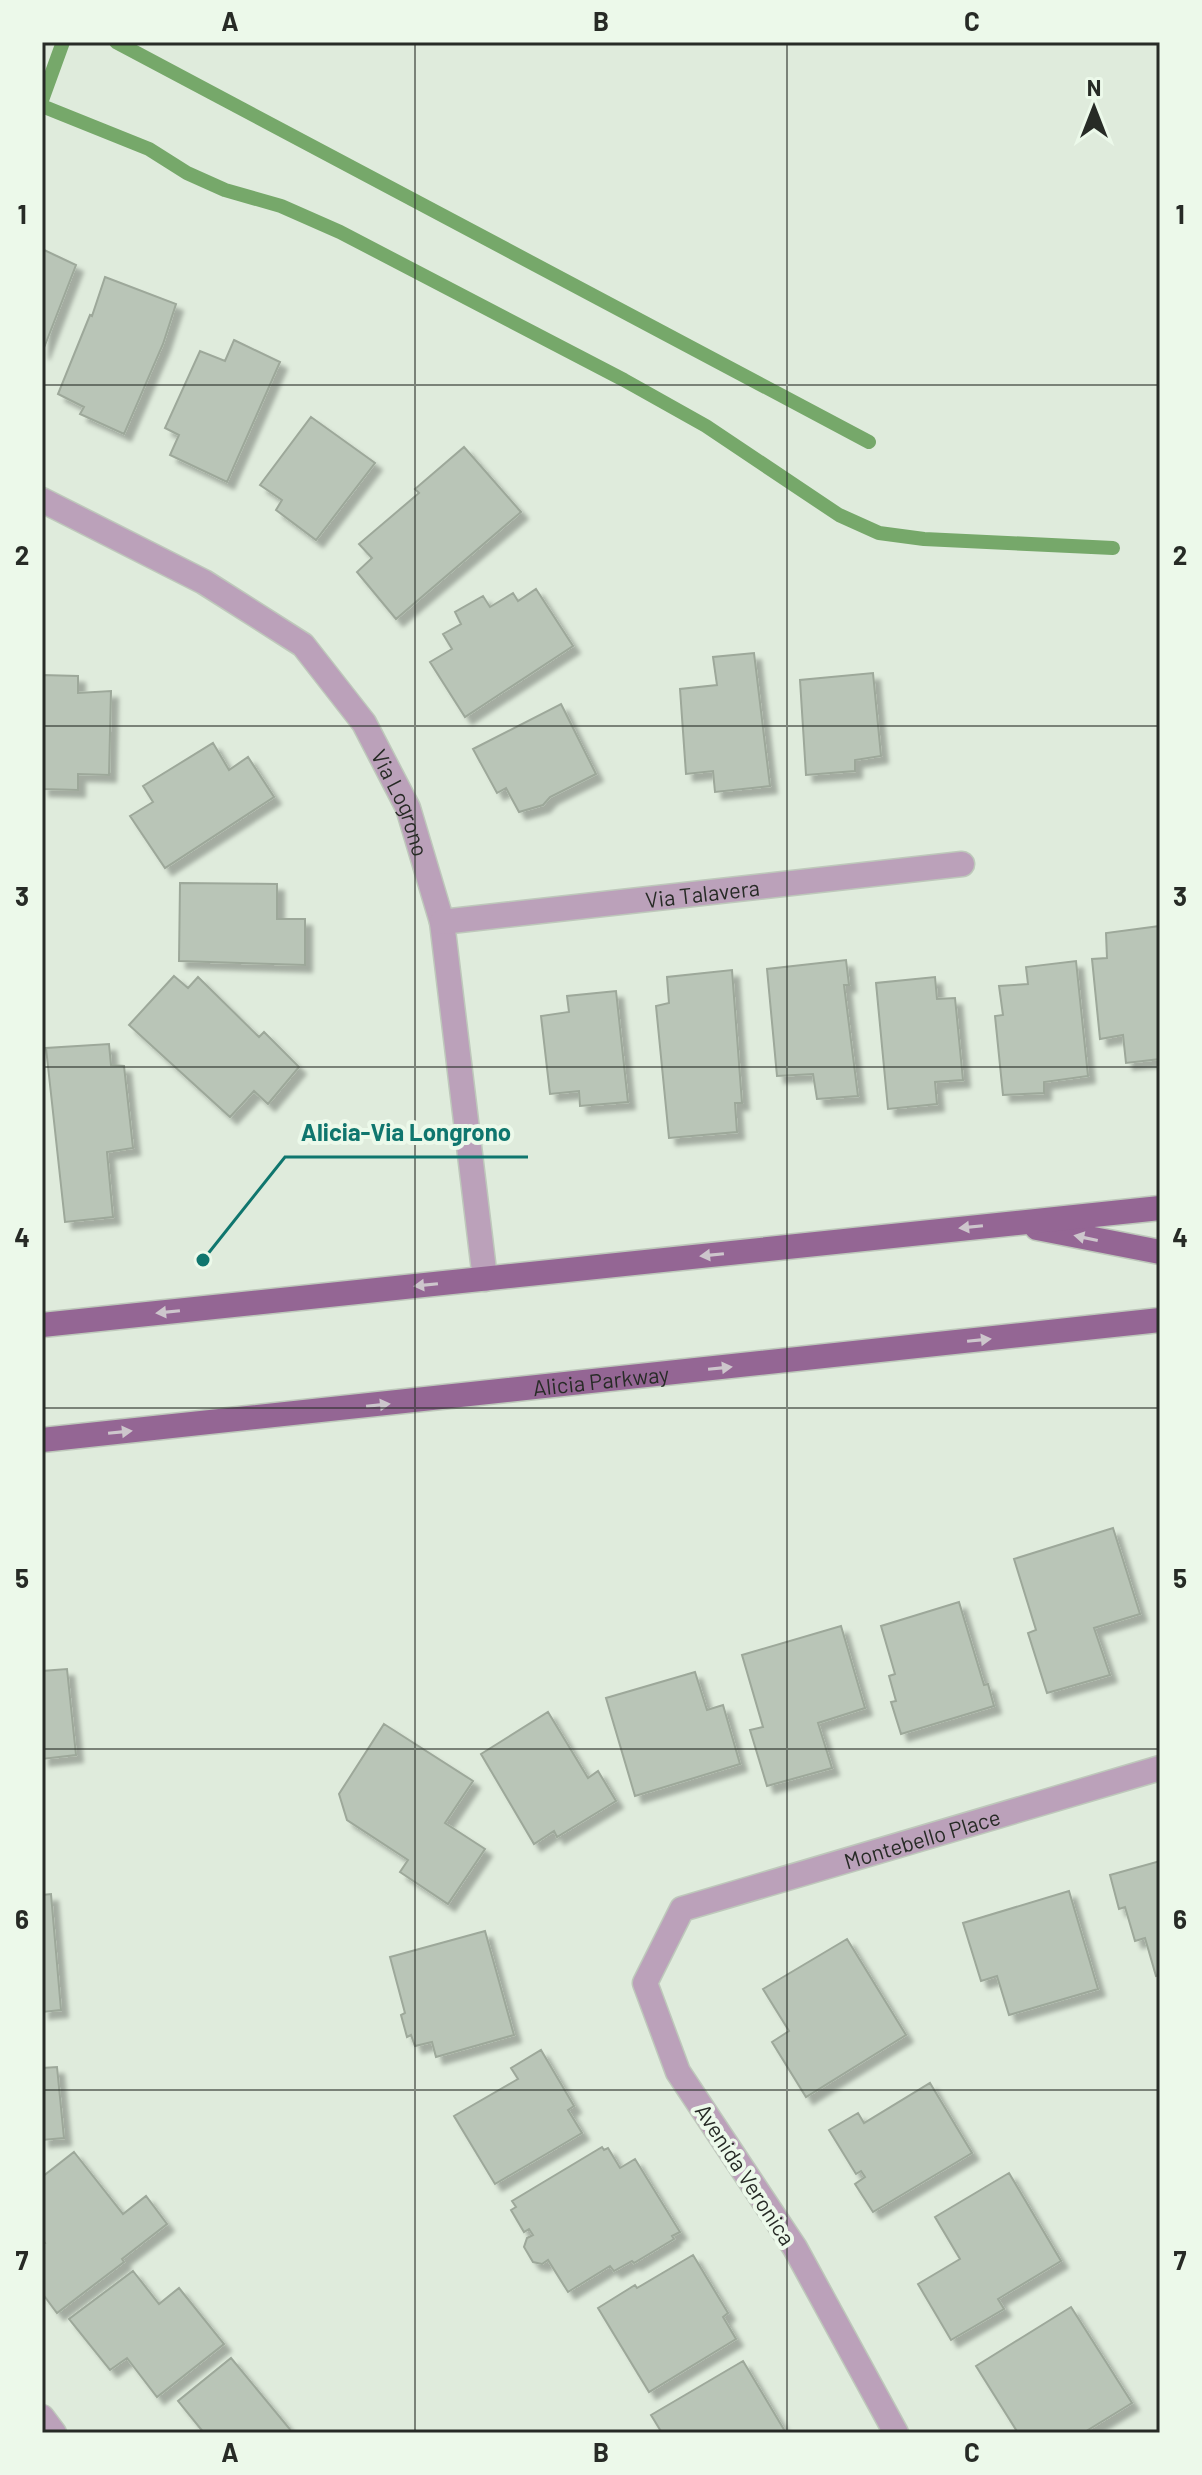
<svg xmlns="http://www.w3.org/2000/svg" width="1202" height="2475" font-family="Barlow,sans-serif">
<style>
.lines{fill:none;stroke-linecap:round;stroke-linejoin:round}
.stream{stroke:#76a86a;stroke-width:14}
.building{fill:#b9c5b7;stroke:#9da89a;stroke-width:2;filter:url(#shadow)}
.minor-casing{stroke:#bec8bb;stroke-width:27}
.major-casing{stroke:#bec8bb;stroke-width:27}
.minor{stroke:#bba1ba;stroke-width:24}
.major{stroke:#946694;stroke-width:24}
.oneway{fill:#cdc6cc}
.grid{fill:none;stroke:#272b26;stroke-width:2;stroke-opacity:0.55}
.labels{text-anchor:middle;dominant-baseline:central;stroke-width:8;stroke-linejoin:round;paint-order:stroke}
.street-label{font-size:22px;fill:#272b26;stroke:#ecf9ea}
.leader{fill:none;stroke:#0f766e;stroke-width:3}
.callout-dot{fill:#0f766e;stroke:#ecf9ea;stroke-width:3}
.callout-label{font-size:24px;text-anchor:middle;font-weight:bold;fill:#0f766e;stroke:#ecf9ea;stroke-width:8;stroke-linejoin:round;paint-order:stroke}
.neatline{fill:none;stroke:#272b26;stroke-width:3}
.grid-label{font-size:26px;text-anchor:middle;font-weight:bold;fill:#272b26}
</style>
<defs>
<filter id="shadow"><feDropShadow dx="7" dy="7" stdDeviation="2" flood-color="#0004"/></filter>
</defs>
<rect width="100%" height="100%" fill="#dfebdc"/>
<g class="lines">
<path class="stream" d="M 116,42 L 869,442
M 42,100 L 63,42
M 42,106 L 149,149 L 187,173 L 225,190 L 281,206 L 340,232 L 624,380 L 706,426 L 839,515 L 879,533 L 924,539 L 1113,548"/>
</g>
<path class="building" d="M 42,249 L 76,265 L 42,353 Z
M 105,277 L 176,304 L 163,344 L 124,434 L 80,414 L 84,407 L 58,394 L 90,315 L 92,316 Z
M 234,340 L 280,362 L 227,482 L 170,455 L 179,435 L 165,428 L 200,351 L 225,361 Z
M 311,417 L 375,463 L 316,540 L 276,510 L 282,500 L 260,485 Z
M 464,447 L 521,512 L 396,619 L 357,572 L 372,558 L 359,544 L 419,493 L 415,489 Z
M 536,589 L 573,646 L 465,717 L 430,662 L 452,649 L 443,634 L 461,624 L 455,612 L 483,596 L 490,607 L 513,593 L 518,601 Z
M 754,653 L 770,786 L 715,792 L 713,771 L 686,774 L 680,689 L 717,685 L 713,657 Z
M 873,673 L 881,756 L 855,760 L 855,771 L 806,775 L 800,680 Z
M 42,675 L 78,676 L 78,693 L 111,691 L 109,775 L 78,774 L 78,790 L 42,789 Z
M 561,704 L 596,774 L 550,797 L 543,805 L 519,812 L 506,788 L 497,793 L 473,749 Z
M 213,743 L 229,770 L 248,757 L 274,797 L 165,868 L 130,816 L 153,802 L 143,786 Z
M 180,883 L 277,884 L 277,919 L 305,919 L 305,965 L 179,961 Z
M 1160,926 L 1160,1059 L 1126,1063 L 1123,1035 L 1100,1039 L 1092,959 L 1107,958 L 1106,933 Z
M 846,960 L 849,985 L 844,985 L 858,1096 L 817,1099 L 813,1074 L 777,1076 L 767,969 Z
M 1076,961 L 1088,1076 L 1044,1082 L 1044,1093 L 1003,1095 L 995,1016 L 1003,1015 L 999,986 L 1028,984 L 1026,967 Z
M 732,970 L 742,1103 L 735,1103 L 737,1132 L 669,1138 L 656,1006 L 669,1003 L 667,977 Z
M 174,976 L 188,988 L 198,977 L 259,1037 L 264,1032 L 299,1067 L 268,1104 L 254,1091 L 230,1117 L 129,1025 Z
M 935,977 L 937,999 L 955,998 L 963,1080 L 935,1082 L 937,1104 L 888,1109 L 876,983 Z
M 616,991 L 628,1102 L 580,1106 L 579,1091 L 550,1094 L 541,1016 L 569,1012 L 567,996 Z
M 109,1044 L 111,1065 L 124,1066 L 133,1148 L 107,1152 L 113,1217 L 65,1222 L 46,1048 Z
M 1113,1528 L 1140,1614 L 1094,1628 L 1110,1675 L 1047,1693 L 1028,1633 L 1036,1630 L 1014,1559 Z
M 959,1602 L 984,1685 L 988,1684 L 994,1706 L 901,1734 L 891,1702 L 896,1701 L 889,1676 L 895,1674 L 881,1626 Z
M 841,1626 L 865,1708 L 818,1723 L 832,1768 L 767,1786 L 750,1730 L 763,1727 L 742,1655 Z
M 67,1669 L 76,1755 L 42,1759 L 42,1671 Z
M 695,1672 L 707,1710 L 723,1705 L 740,1764 L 635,1796 L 606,1698 Z
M 548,1712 L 588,1778 L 598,1771 L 616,1801 L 557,1837 L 554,1831 L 534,1844 L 481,1754 Z
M 384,1724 L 473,1781 L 445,1823 L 485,1849 L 448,1904 L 400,1872 L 408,1860 L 347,1820 L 339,1794 Z
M 1160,1861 L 1160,1975 L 1156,1976 L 1145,1938 L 1135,1941 L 1125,1907 L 1119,1909 L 1110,1875 Z
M 1069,1891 L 1098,1989 L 1009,2015 L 997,1976 L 981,1981 L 963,1923 Z
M 51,1894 L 61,2010 L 42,2012 L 42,1895 Z
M 485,1931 L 514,2035 L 436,2057 L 432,2042 L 415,2046 L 411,2035 L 407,2037 L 401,2015 L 405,2013 L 390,1957 Z
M 847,1939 L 906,2035 L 806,2097 L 772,2042 L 789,2031 L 763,1989 Z
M 541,2050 L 574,2106 L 568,2110 L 582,2133 L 495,2184 L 454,2116 L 518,2079 L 511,2068 Z
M 57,2067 L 64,2138 L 42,2140 L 42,2068 Z
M 930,2083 L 972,2153 L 873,2212 L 855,2184 L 865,2177 L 861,2171 L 856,2174 L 829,2130 L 858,2113 L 864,2123 Z
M 602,2147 L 604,2150 L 608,2148 L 620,2168 L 635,2159 L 680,2232 L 672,2236 L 674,2239 L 634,2263 L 632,2261 L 614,2271 L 610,2266 L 568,2292 L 548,2260 L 542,2264 L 533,2262 L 524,2247 L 527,2238 L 533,2235 L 529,2229 L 524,2232 L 511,2210 L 516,2207 L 512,2201 Z
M 74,2152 L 123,2214 L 146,2196 L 167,2224 L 122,2259 L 124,2262 L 57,2313 L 42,2293 L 42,2245 L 45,2243 L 42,2239 L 42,2177 Z
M 1009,2173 L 1061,2261 L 998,2299 L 1004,2309 L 951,2340 L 918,2284 L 960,2259 L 935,2217 Z
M 693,2255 L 728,2313 L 723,2317 L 736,2339 L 649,2392 L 598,2308 L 635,2285 L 637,2288 Z
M 133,2271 L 159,2304 L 179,2288 L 224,2344 L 157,2397 L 127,2358 L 110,2370 L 69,2319 Z
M 1071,2307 L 1132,2403 L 1083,2433 L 1018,2433 L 976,2366 Z
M 231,2358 L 293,2433 L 204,2433 L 178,2401 Z
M 743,2361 L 786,2433 L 662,2433 L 651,2415 Z"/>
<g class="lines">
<defs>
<g id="minor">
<path id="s1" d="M 42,500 L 204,582 L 303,645 L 364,723 L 408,808 L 442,922 L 485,1279"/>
<path id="s2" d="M 442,922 L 962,864"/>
<path d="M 42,2417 L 54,2433"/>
<path id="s3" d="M 896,2433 L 795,2248 L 678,2072 L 645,1983 L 682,1909 L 1160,1768"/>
</g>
<g id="major">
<path d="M 1037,1228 L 1160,1252"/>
<path d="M 42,1325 L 1160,1208"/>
<path id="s4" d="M 42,1440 L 1160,1320"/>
</g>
</defs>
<use href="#minor" class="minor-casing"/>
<use href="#major" class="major-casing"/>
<use href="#minor" class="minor"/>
<use href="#major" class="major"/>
</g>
<defs><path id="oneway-solid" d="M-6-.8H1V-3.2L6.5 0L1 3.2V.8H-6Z" transform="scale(2)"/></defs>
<g class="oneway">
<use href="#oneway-solid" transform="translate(971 1227) rotate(174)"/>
<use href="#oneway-solid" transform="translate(1086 1238) rotate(-168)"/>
<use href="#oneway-solid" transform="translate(712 1255) rotate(174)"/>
<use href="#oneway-solid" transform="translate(426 1285) rotate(174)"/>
<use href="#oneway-solid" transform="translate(168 1312) rotate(174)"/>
<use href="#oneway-solid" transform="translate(979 1340) rotate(-6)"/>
<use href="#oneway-solid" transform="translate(720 1368) rotate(-6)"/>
<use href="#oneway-solid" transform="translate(378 1405) rotate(-6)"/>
<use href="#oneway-solid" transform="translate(120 1432) rotate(-6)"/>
</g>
<path class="grid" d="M 415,42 L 415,2433M 787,42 L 787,2433M 42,385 L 1160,385M 42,726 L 1160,726M 42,1067 L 1160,1067M 42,1408 L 1160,1408M 42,1749 L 1160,1749M 42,2090 L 1160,2090"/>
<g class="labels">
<g class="street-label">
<text stroke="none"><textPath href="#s1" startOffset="486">Via Logrono</textPath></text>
<text stroke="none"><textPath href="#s2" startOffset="262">Via Talavera</textPath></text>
<text stroke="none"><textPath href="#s4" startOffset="562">Alicia Parkway</textPath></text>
<text stroke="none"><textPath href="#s3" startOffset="850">Montebello Place</textPath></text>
<text transform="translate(746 2174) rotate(57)">Avenida Veronica</text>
</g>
</g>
<path class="leader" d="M203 1260L285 1157H528"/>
<circle class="callout-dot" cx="203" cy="1260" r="8"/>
<g class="callout-label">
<text x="406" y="1141">Alicia-Via Longrono</text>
</g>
<rect width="1202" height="2475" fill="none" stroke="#ecf9ea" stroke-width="88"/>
<g transform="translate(1094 108)" stroke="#ecf9ea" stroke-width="6" paint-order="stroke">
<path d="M0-6L14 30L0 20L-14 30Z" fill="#272b26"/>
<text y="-12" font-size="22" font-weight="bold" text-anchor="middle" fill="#272b26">N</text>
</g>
<rect x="44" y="44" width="1114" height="2387" class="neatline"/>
<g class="grid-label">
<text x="230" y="31">A</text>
<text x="601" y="31">B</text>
<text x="972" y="31">C</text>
<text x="22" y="224">1</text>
<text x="1180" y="224">1</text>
<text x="22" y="565">2</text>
<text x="1180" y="565">2</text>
<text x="22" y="906">3</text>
<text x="1180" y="906">3</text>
<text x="22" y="1247">4</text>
<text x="1180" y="1247">4</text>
<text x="22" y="1588">5</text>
<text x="1180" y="1588">5</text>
<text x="22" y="1929">6</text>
<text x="1180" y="1929">6</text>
<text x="22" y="2270">7</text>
<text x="1180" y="2270">7</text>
<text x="230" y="2462">A</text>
<text x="601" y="2462">B</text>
<text x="972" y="2462">C</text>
</g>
</svg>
